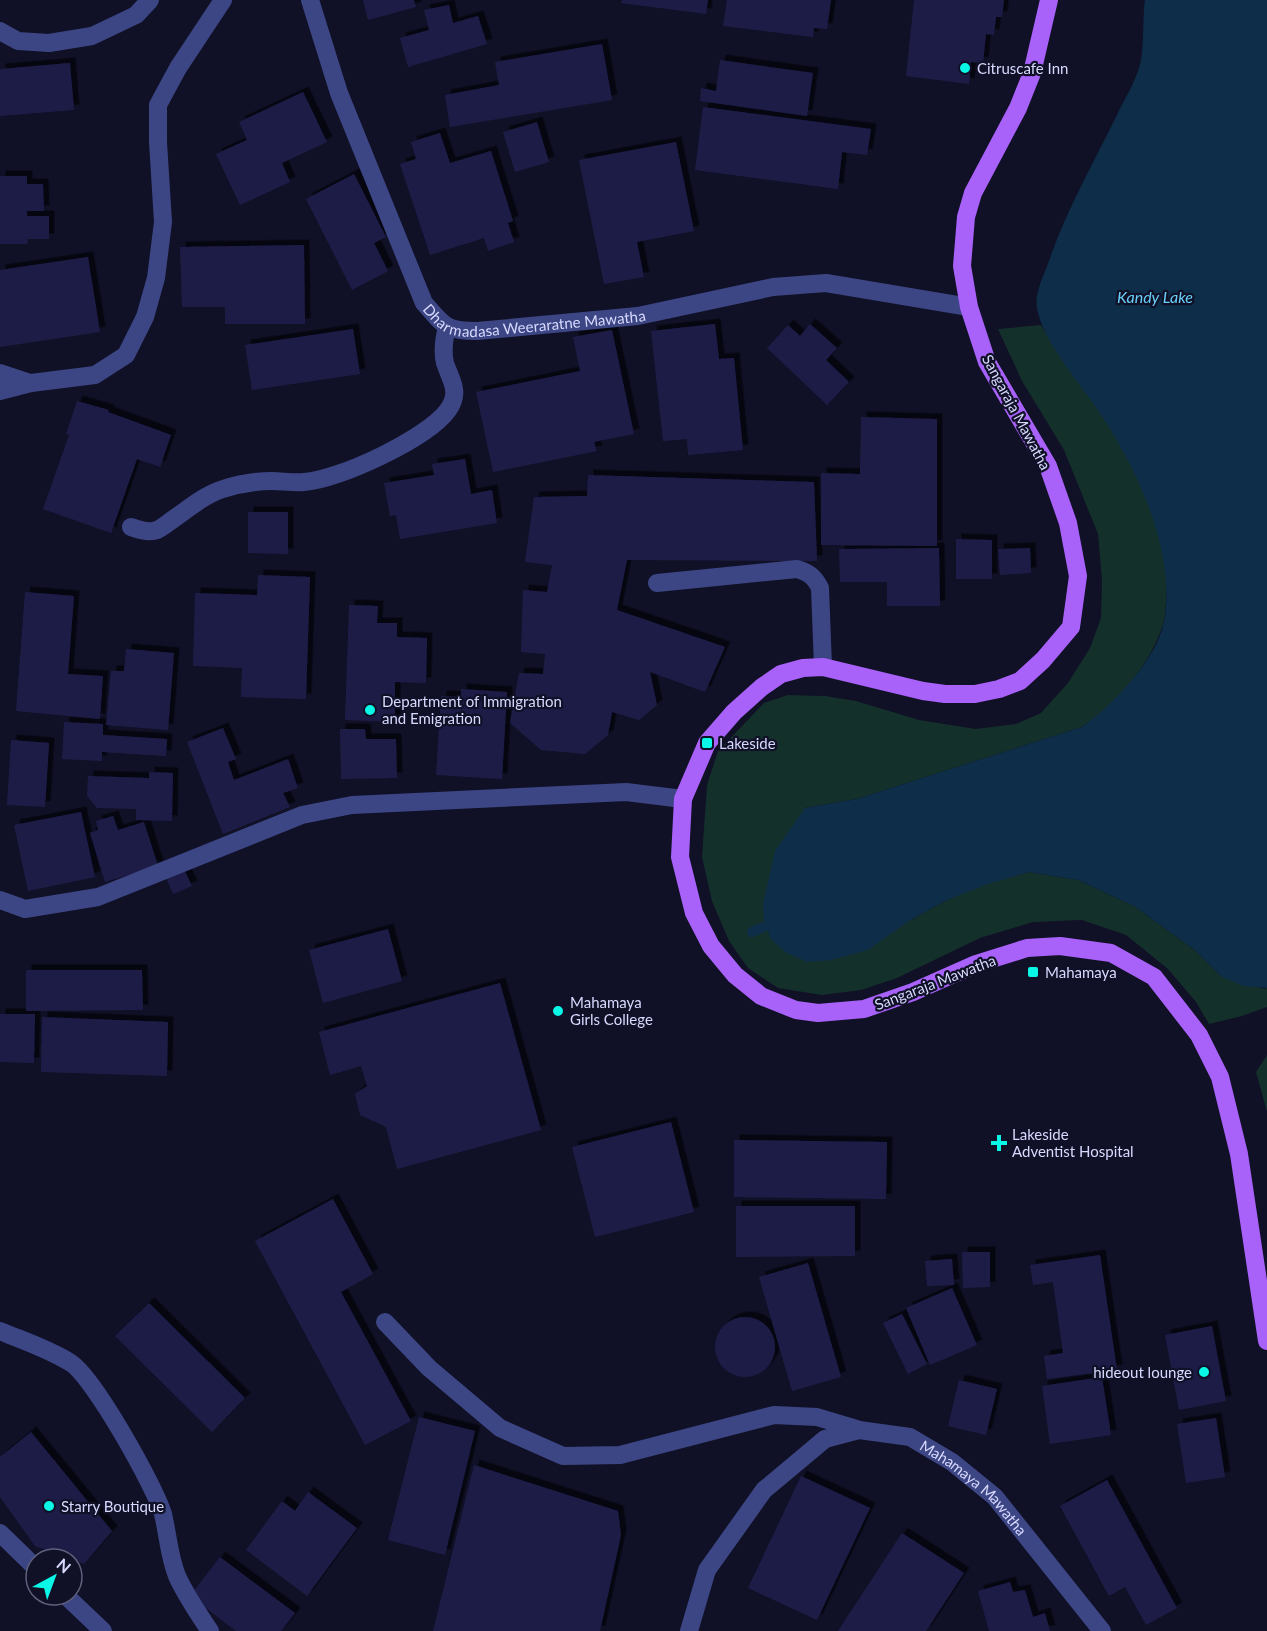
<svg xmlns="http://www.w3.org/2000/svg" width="1267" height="1631" font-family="Lato,sans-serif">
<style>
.green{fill:#14302b}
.water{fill:#0e2d48}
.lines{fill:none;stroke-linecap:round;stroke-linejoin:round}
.stream{stroke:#0e2d48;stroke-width:10}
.building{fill:#1e1d47;filter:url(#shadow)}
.minor{stroke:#3d4684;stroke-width:18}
.major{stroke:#a862fa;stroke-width:18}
.poi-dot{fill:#0af7e7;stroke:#101027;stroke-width:2}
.labels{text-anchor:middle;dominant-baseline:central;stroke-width:4.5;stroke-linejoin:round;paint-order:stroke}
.poi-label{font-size:15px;fill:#d7d9fe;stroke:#101027;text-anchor:start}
.street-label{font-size:15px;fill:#d7d9fe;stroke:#101027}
.water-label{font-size:16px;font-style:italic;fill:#69cffa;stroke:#101027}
</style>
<defs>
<filter id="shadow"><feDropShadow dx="5.5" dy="-5.5" stdDeviation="0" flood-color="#0009"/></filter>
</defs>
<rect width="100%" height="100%" fill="#101027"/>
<path class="green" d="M 1041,325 C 1058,354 1078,380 1097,408 C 1134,463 1171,535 1166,603 C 1165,610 1165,619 1163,625 C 1149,667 1117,702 1082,727 L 857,799 L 805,808 L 764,920 L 771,939 L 909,921 L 947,900 L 988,883 L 1029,872 L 1078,880 L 1134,906 L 1196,951 L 1222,977 L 1265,989 L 1267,988 L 1267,1007 L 1242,1016 L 1209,1024 L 1196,1002 L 1168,969 L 1126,935 L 1082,920 L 1033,922 L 980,938 L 897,978 L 861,990 L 822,995 L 778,988 L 748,968 L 729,941 L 712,901 L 702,857 L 707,785 L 718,751 L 764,703 L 788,695 L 825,696 L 856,701 L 919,720 L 976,729 L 1016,724 L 1041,713 L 1068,683 L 1090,648 L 1101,618 L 1102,581 L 1098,534 L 1064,450 L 1022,381 L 998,329 Z
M 1267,1055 L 1267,1112 L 1256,1072 Z"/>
<path class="water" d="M 1145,0 L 1267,0 L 1267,988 L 1244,986 L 1222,977 L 1196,951 L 1134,906 L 1078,880 L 1029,872 L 988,884 L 947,900 L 909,921 L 868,950 L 831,960 L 807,962 L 785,952 L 771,939 L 764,920 L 763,904 L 775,851 L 805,808 L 857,799 L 1082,727 C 1112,706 1157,659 1164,622 C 1177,551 1135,463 1095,406 C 1077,380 1031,327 1037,296 C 1039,284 1045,272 1049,261 C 1066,211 1093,164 1116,117 C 1123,101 1134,85 1139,68 C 1145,50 1142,20 1145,0 Z"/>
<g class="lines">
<path class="stream" d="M 752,932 L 766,926"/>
</g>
<path class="building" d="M 363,0 L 414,0 L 416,7 L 368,20 Z
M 622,0 L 708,0 L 706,14 L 621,3 Z
M 727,0 L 831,0 L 827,29 L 814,28 L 813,37 L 723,26 Z
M 914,0 L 1004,0 L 1002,17 L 996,17 L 994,35 L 986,34 L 983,63 L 971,62 L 969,84 L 906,76 Z
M 449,5 L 453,23 L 478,16 L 487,44 L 408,67 L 400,38 L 429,30 L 424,10 Z
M 602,44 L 612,100 L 450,127 L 445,95 L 499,85 L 495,62 Z
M 720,60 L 813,73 L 807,116 L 700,101 L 701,88 L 716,91 Z
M 70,63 L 74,110 L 0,116 L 0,69 Z
M 303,92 L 327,142 L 282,163 L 290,182 L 240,205 L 216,154 L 247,140 L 239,122 Z
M 703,107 L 871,129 L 867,155 L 842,152 L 838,189 L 695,170 Z
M 537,122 L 549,162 L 515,172 L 503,132 Z
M 440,133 L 450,163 L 491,151 L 513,221 L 508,223 L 514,242 L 488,251 L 484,238 L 430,255 L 400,164 L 416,159 L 411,142 Z
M 676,142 L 694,231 L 637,242 L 644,277 L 604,284 L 579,160 Z
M 354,174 L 386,237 L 374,243 L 388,271 L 352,290 L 306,199 Z
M 0,176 L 27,176 L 27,184 L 43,184 L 44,211 L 27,211 L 27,216 L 49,216 L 49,239 L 28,239 L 27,244 L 0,244 Z
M 304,245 L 305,324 L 225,324 L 225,307 L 182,307 L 180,247 Z
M 88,257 L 100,332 L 0,347 L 0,270 Z
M 715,324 L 719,359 L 734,358 L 743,450 L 688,455 L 687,439 L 663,441 L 651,331 Z
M 810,324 L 837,348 L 826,360 L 849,382 L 827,405 L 767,348 L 788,325 L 800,336 Z
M 353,329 L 360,374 L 252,390 L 245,345 Z
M 612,330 L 634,434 L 594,442 L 597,451 L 493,472 L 476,392 L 580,371 L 573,337 Z
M 77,401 L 109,410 L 108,412 L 171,435 L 160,467 L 137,459 L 111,533 L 43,509 L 69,435 L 66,434 Z
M 861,417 L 937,419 L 937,546 L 821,545 L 821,473 L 860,474 Z
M 465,459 L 471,494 L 492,490 L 497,523 L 400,539 L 396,515 L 390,516 L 384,483 L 434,475 L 432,464 Z
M 588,475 L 814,482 L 817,561 L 627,560 L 617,610 L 725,647 L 705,692 L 650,672 L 657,705 L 639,720 L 612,712 L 608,735 L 585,754 L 541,750 L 510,723 L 519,673 L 543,674 L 545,654 L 521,652 L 523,590 L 547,592 L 552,565 L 525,562 L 534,497 L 587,496 Z
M 248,512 L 288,512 L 288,554 L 248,553 Z
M 956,539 L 992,540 L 992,579 L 956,579 Z
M 939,548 L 940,606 L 887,606 L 887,582 L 840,582 L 839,549 Z
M 1030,548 L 1031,573 L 1000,575 L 998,549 Z
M 258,575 L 310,577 L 306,699 L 241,697 L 242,668 L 193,666 L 195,593 L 257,595 Z
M 25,592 L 74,596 L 68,674 L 103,676 L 100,719 L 16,711 Z
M 349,605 L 378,606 L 377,623 L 397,623 L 397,637 L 427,638 L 426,683 L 395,682 L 395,722 L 345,720 Z
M 126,649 L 174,653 L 168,730 L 106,725 L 111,671 L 124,671 Z
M 461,689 L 507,692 L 502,779 L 436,775 L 441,696 L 461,697 Z
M 64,722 L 103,724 L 103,735 L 167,739 L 166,756 L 102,752 L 102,761 L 62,759 Z
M 223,728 L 236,759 L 228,762 L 234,780 L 288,759 L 298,788 L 283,793 L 290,807 L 223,834 L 187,742 Z
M 340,729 L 365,729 L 366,739 L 396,739 L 397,778 L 341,779 Z
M 11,740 L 49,743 L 45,807 L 7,805 Z
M 149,772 L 173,773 L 172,821 L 136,820 L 136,809 L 97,808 L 87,796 L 88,776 L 149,778 Z
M 81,812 L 95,877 L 28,891 L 14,825 Z
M 113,816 L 118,830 L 144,822 L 158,866 L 105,882 L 90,833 L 98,830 L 96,821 Z
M 183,867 L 192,886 L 173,894 L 165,875 Z
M 388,929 L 402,981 L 323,1003 L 309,950 Z
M 26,970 L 142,970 L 143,1010 L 26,1011 Z
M 500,983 L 541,1130 L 397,1169 L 386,1127 L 360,1115 L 355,1094 L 367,1086 L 361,1066 L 330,1075 L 319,1032 Z
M 0,1014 L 35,1014 L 34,1063 L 0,1062 Z
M 42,1017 L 168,1022 L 167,1076 L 41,1072 Z
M 671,1122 L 694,1212 L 595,1237 L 572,1147 Z
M 734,1140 L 887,1142 L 886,1199 L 734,1197 Z
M 333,1199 L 373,1274 L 341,1292 L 411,1421 L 365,1445 L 255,1241 Z
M 736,1206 L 855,1206 L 855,1256 L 736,1257 Z
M 962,1252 L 990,1252 L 990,1287 L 963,1288 Z
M 1100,1255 L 1117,1370 L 1047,1379 L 1044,1356 L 1063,1353 L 1053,1282 L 1033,1285 L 1030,1265 Z
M 952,1259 L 954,1285 L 927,1286 L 925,1261 Z
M 808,1263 L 841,1377 L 792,1391 L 759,1277 Z
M 952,1288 L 977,1345 L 930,1365 L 906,1308 Z
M 149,1303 L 245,1398 L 212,1432 L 115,1336 Z
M 902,1314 L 927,1364 L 908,1374 L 883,1323 Z
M715 1347a30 30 0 1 1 60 0a30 30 0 1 1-60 0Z
M 1212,1326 L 1226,1401 L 1179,1410 L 1165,1335 Z
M 1102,1377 L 1111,1435 L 1050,1444 L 1042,1386 Z
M 959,1380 L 997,1389 L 986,1435 L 948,1426 Z
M 419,1417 L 475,1431 L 445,1555 L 388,1540 Z
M 1216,1418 L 1225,1477 L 1186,1483 L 1177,1424 Z
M 31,1432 L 112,1531 L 84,1564 L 35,1546 L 0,1497 L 0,1457 Z
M 474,1465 L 618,1511 L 621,1535 L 600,1631 L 433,1631 Z
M 801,1476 L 870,1508 L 817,1620 L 748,1588 Z
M 1107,1480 L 1177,1608 L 1146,1625 L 1125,1587 L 1109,1596 L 1060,1506 Z
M 308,1492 L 357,1528 L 307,1596 L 246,1550 L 282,1501 L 295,1511 Z
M 902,1533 L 964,1573 L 926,1631 L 838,1631 Z
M 220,1557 L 295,1613 L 281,1631 L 236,1631 L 190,1596 Z
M 1010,1582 L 1013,1592 L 1025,1590 L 1033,1617 L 1045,1613 L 1050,1631 L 989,1631 L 978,1591 Z"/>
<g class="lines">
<g class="minor">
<path id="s1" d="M 310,0 L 339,93 L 424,303 C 444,325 444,331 477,331 L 638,316 L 773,287 L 826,283 L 969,307"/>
<path d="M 0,31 L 18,41 L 49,43 L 92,36 L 136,15 L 150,0"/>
<path d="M 0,373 L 30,383"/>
<path d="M 0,391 L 31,383 L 95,375 L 126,355 L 145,317 L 156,278 L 163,222 L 158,142 L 158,105 L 178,68 L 223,0"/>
<path d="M 131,527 C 139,530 149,533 157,530 C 162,528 168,523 172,520 C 188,509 204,495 223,489 C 239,484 255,481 272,481 C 282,481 293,483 304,482 C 339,480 428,438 448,410 C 461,392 451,381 445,363 C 442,351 444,339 447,327"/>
<path d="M 657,583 L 797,569 C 809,573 814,576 820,588 L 823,667"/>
<path d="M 0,900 L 25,909 L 98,897 L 302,815 L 352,805 L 626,792 L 683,799"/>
<path d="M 385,1322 L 429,1368 L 500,1428 L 563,1456 L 620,1455 L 774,1415 L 817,1417 L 857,1429"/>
<path d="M 0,1331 C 24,1341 49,1349 71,1363 C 94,1378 154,1485 163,1514 C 168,1535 169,1556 177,1576 C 186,1596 198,1613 210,1631"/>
<path d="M 0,1533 L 36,1568"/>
<path d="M 65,1595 L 103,1631"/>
<path id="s2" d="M 689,1631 L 707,1570 L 764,1490 L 825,1439 L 859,1430 L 910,1437 L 952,1462 L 995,1497 L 1102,1631"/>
</g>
<path class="major" d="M 1049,0 L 1032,73 L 1018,108 L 973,193 L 966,217 L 962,266 L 969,307 L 987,362 L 1048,466 L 1068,523 L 1078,576 L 1071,627 L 1043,660 L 1020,681 L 999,689 L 975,694 L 945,694 L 923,691 L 823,667 L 803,668 L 781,674 L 762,687 L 734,712 L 707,743 L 683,799 L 680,857 L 694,913 L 711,946 L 735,975 L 761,996 L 796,1010 L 818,1013 L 864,1009 L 913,992 L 976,964 L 1027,948 L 1060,946 L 1111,953 L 1154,977 L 1199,1035 L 1220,1077 L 1239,1154 L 1267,1341"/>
</g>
<g class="poi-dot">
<circle cx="965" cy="68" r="6"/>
<circle cx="370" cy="710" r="6"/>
<rect x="701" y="737" width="12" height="12" rx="3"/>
<rect x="1027" y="966" width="12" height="12" rx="3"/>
<circle cx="558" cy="1011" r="6"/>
<path d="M996 1134h6v6h6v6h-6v6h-6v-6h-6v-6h6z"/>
<circle cx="1204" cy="1372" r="6"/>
<circle cx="49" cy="1506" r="6"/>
</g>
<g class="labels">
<g class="poi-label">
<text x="977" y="68">Citruscafe Inn</text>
<text x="382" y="701">Department of Immigration<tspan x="382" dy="17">and Emigration</tspan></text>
<text x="719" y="743">Lakeside</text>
<text x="1045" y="972">Mahamaya</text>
<text x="570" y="1002">Mahamaya<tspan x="570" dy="17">Girls College</tspan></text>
<text x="1012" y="1134">Lakeside<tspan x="1012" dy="17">Adventist Hospital</tspan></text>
<text x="1192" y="1372" text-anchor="end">hideout lounge</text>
<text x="61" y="1506">Starry Boutique</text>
</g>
<g class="street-label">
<text stroke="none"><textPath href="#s1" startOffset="442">Dharmadasa Weeraratne Mawatha</textPath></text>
<text transform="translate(1017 412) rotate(62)">Sangaraja Mawatha</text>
<text transform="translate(935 982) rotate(-21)">Sangaraja Mawatha</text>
<text stroke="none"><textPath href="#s2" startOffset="410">Mahamaya Mawatha</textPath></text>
</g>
<g class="water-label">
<text x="1155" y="296">Kandy Lake</text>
</g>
</g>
<g transform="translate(54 1577) rotate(41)"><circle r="28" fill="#101027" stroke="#60607d" stroke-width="1.5"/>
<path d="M0-4.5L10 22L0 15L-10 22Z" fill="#0af7e7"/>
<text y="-9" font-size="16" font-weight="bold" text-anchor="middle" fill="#d7d9fe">N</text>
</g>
</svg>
